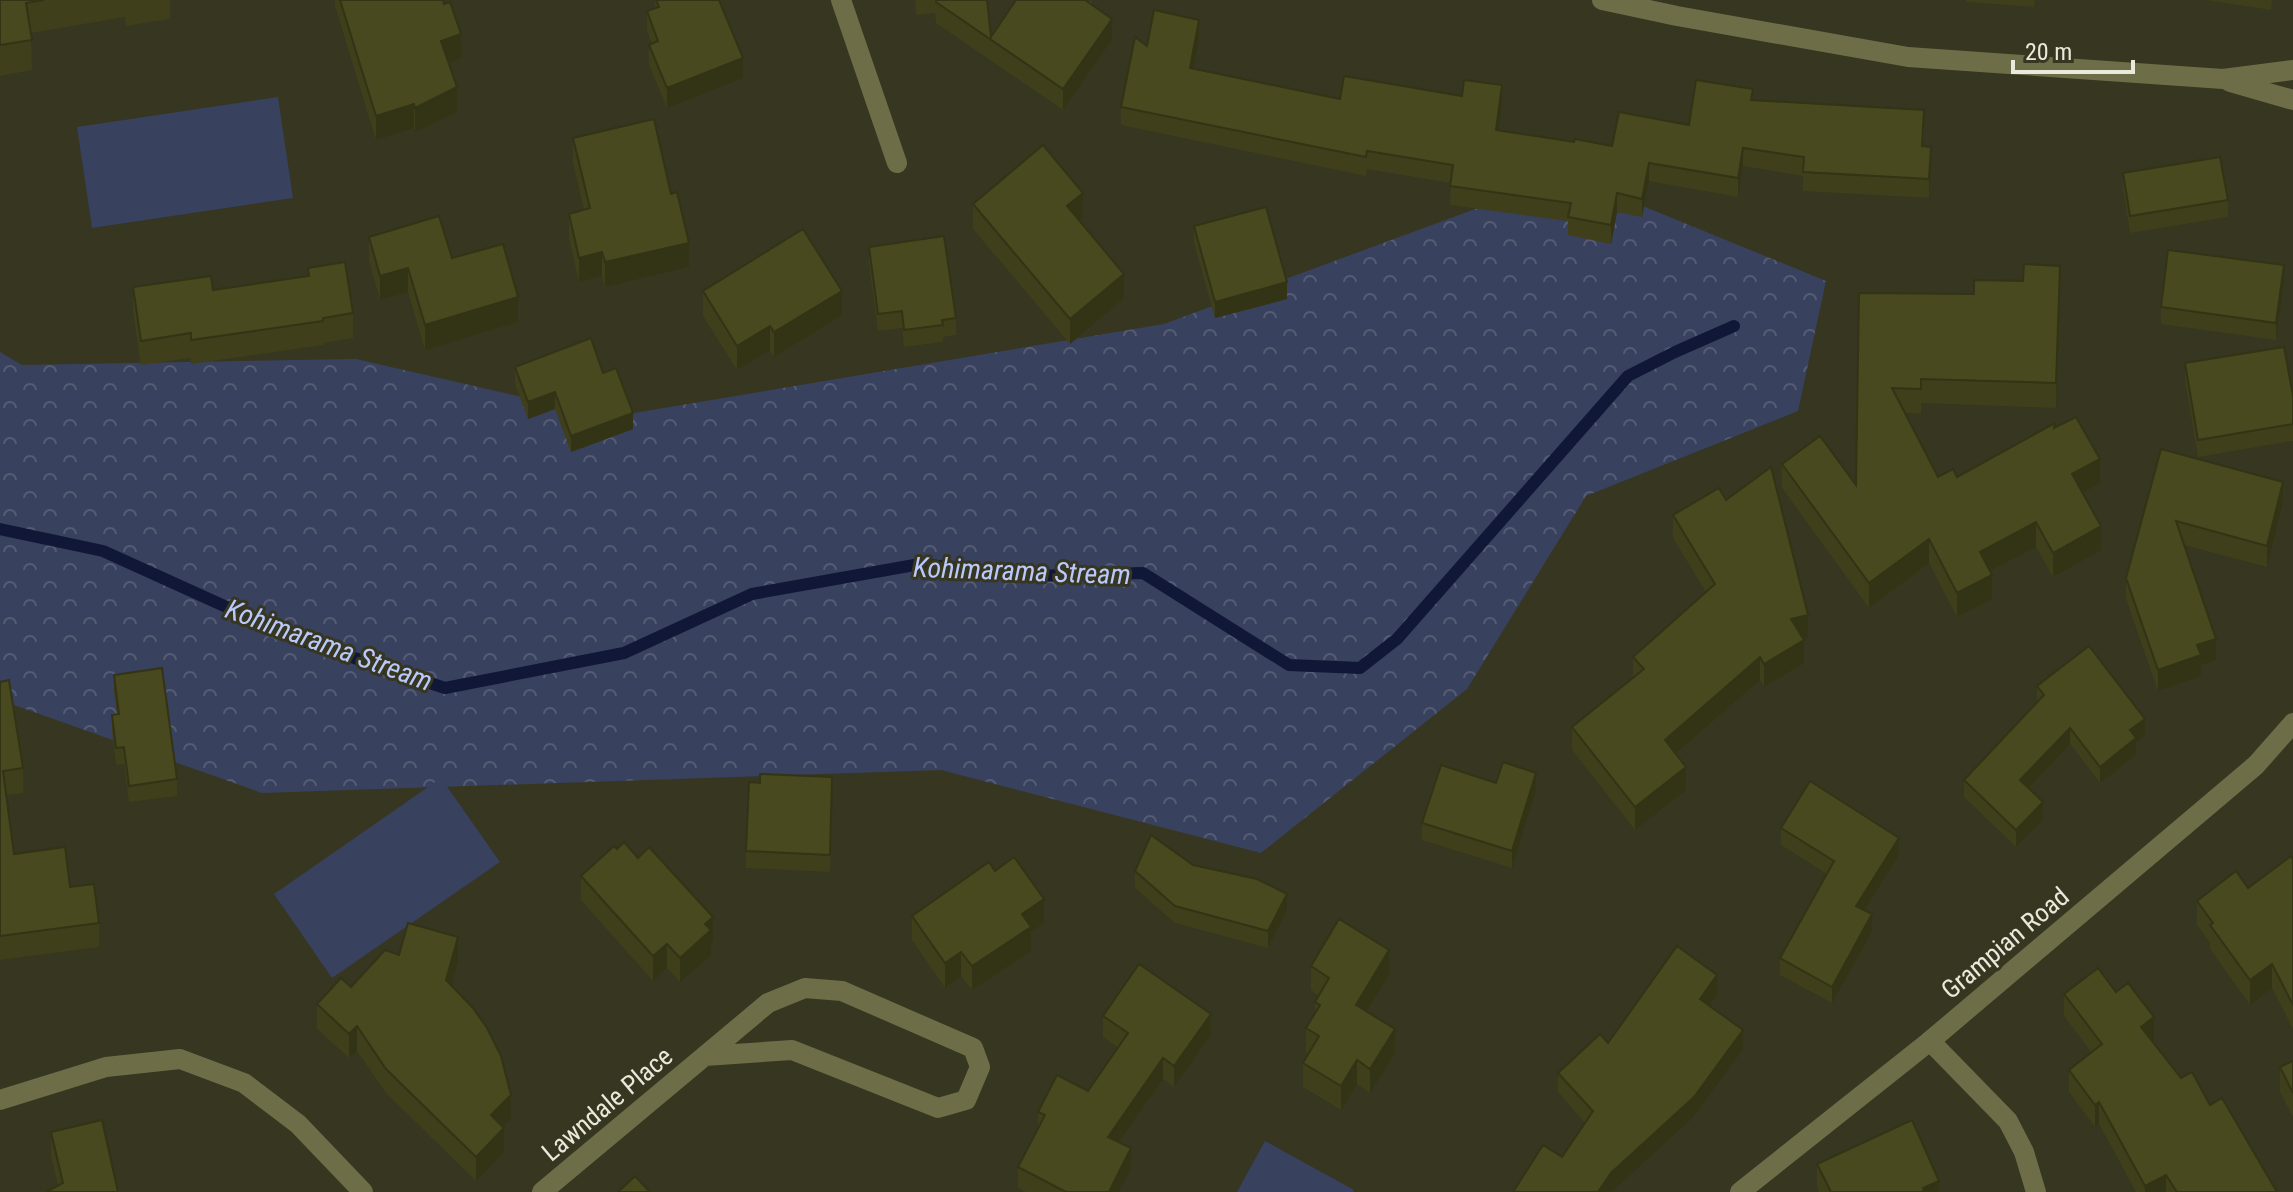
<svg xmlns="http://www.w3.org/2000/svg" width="2293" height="1192" font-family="'Roboto Condensed',sans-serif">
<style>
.forest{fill:url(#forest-crowns)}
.pitch{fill:#38415e}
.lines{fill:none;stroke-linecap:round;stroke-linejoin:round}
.stream{stroke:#111837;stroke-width:12}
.minor{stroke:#6d6e48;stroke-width:20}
.tertiary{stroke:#6d6e48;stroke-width:20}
.wall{fill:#3f3f1b}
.shaded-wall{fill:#333316}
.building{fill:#49491f;stroke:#333316;stroke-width:2}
.labels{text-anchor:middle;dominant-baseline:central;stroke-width:6;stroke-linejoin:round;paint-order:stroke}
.street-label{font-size:26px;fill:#e9e9dc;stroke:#363621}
.water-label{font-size:28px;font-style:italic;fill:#bac9fc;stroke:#363621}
</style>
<defs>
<pattern id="forest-crowns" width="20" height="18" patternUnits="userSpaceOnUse" patternTransform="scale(2)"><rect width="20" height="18" fill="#38415e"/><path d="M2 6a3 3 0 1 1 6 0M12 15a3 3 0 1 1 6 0" fill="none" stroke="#555c74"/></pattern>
</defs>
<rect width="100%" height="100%" fill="#363621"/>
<path class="forest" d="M 1567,175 L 1826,281 L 1798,411 L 1586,496 L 1467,689 L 1261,853 L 941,770 L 262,793 L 0,700 L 0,352 L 22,365 L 356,359 L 610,417 L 1164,324 Z"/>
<path class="pitch" d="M 278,97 L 293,198 L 92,228 L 77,127 Z
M 441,778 L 500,862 L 332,978 L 274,894 Z
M 1265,1141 L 1354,1190 L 1353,1192 L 1237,1192 Z"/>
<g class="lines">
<path class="stream" d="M 0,529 L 103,551 L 297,639 L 445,688 L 624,653 L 752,594 L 920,564 L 1029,576 L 1143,573 L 1289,665 L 1360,668 L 1397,639 L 1628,376 L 1675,352 L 1734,326"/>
<path class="minor" d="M 841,0 L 897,163
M 1602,0 L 1677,16 L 1908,57 L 2223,79 L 2293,70
M 2230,82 L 2293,100
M 1930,1041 L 2008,1121 L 2024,1152 L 2036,1192
M 0,1100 L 106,1067 L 180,1059 L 244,1083 L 298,1124 L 363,1192
M 542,1192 L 768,1003 L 805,988 L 842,991 L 973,1048 L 980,1067 L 966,1100 L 938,1108 L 792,1050 L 705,1056"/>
<path class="tertiary" d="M 1740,1192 L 1930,1041 L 2256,765 L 2293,723"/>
</g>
<path class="wall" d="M 0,0 L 170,0 L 170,19 L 126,26 L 125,17 L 31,33 L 32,70 L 0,76 Z
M 335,0 L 443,0 L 461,58 L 449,63 L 457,112 L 415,132 L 414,128 L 376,140 L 335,6 Z
M 655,0 L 719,0 L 743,78 L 667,108 L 649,65 L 649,45 L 652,44 L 647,31 L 647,11 L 655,9 Z
M 915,0 L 987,0 L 991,37 L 1092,0 L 1092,5 L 1112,39 L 1063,110 L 936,23 L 935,13 L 916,15 Z
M 1966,0 L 2035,0 L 2034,7 L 1966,2 Z
M 2206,0 L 2272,0 L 2271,10 Z
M 1199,38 L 1193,68 L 1340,99 L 1502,103 L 1498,131 L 1574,142 L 1612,146 L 1689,125 L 1753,100 L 1924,128 L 1923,146 L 1931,165 L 1929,198 L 1803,191 L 1803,176 L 1743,166 L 1738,197 L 1649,181 L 1642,217 L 1617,212 L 1611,244 L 1568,235 L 1568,221 L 1450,205 L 1451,183 L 1367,169 L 1366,176 L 1121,125 L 1121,107 L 1147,46 Z
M 573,138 L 689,267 L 605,287 L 602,276 L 579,282 L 569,238 L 569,214 L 584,210 L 573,163 Z
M 2123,173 L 2228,200 L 2228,217 L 2130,233 L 2123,189 Z
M 973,204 L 1083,217 L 1079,220 L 1124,298 L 1070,344 L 973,229 Z
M 1194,226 L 1287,299 L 1215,318 L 1194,243 Z
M 369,237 L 452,258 L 518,322 L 425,350 L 408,292 L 380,300 L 369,261 Z
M 869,247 L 956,318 L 956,335 L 943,337 L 943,342 L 904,347 L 902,328 L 878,331 L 869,264 Z
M 308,268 L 353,313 L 353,338 L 323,343 L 323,345 L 191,364 L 191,358 L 141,365 L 133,312 L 133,287 L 213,290 L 308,276 Z
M 2284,282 L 2276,340 L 2161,324 L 2161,307 Z
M 2060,290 L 2056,408 L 1921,403 L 1921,414 L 1905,413 L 1938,477 L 1957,477 L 2055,428 L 2100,483 L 2083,493 L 2101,550 L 2053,577 L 2036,547 L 1990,571 L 1992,599 L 1957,617 L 1929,563 L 1869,608 L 1782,488 L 1782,464 L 1856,485 L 1859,293 L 1974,294 Z
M 703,291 L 842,315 L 774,357 L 770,350 L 737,370 L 703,316 Z
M 2185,363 L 2293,396 L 2293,441 L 2198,457 L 2185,380 Z
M 515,367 L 603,373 L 633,429 L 571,452 L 555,409 L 528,419 L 515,384 Z
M 2161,449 L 2283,503 L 2267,567 L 2184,545 L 2216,660 L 2201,665 L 2201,676 L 2158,691 L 2126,599 L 2126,578 Z
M 1673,515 L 1808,638 L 1804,639 L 1804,663 L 1764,687 L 1760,680 L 1676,754 L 1686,790 L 1635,830 L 1572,750 L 1572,727 L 1633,678 L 1633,657 L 1706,592 L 1673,538 Z
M 114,675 L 177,779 L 177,796 L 129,802 L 124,764 L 116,765 L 112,732 L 112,715 L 117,715 L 114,692 Z
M 0,682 L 23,768 L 23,793 L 6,795 L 14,854 L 70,887 L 99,923 L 99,947 L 0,960 Z
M 2037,686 L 2145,736 L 2136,742 L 2136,755 L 2100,783 L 2070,744 L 2029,788 L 2043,819 L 2016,847 L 1964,797 L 1964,780 L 2037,702 Z
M 832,777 L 830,872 L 746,868 L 746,851 L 760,783 Z
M 1536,790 L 1512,868 L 1422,840 L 1422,823 Z
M 1781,828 L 1899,855 L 1864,910 L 1872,931 L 1832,1003 L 1780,975 L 1780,958 L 1827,874 L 1781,845 Z
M 2293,860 L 2293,1029 L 2272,988 L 2250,1005 L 2210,949 L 2210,943 L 2197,925 L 2197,901 L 2248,888 Z
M 1193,865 L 1287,911 L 1268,948 L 1175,923 L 1135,888 L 1135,871 Z
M 581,876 L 713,941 L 711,943 L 711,955 L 680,982 L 667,968 L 653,981 L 581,900 Z
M 912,916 L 1044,923 L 1031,932 L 1031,951 L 972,990 L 961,976 L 945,988 L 912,940 Z
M 399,955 L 458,961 L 451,985 L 511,1119 L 503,1127 L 504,1152 L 476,1181 L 386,1093 L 357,1051 L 349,1058 L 317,1029 L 317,1004 L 351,987 Z
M 1311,966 L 1389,975 L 1367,1012 L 1395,1053 L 1370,1093 L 1357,1084 L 1341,1110 L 1303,1087 L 1303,1063 L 1309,1054 L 1306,1052 L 1306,1028 L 1315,1012 L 1315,1002 L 1319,996 L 1311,990 Z
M 1717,994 L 1709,1005 L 1743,1049 L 1694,1116 L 1562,1157 L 1585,1123 L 1558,1092 L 1558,1073 L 1608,1043 Z
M 2064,994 L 2154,1039 L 2152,1041 L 2181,1078 L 2210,1105 L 2277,1192 L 2136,1192 L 2099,1124 L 2095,1127 L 2069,1092 L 2069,1070 L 2091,1052 L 2064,1016 Z
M 1103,1016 L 1211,1034 L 1174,1087 L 1163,1079 L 1119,1142 L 1131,1169 L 1119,1192 L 1026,1192 L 1018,1188 L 1018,1167 L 1038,1128 L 1038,1112 L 1088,1091 L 1118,1048 L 1103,1037 Z
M 2293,1061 L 2293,1117 L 2280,1092 L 2280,1067 Z
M 51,1132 L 118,1192 L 58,1185 L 51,1157 Z
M 1817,1164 L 1939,1192 L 1819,1192 L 1817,1188 Z"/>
<path class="shaded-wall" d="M 1112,19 L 1112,39 L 1063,110 L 1063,89 Z
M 1199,20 L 1199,38 L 1190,86 L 1190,68 Z
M 461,34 L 461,58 L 441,66 L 441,41 Z
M 743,58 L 743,78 L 667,108 L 667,88 Z
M 1502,85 L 1502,103 L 1496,149 L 1496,130 Z
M 457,87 L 457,112 L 415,132 L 415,108 Z
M 414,104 L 414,128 L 376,140 L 376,116 Z
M 1931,147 L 1931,165 L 1929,198 L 1929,179 Z
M 1743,148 L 1743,166 L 1738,197 L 1738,178 Z
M 1649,163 L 1649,181 L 1642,217 L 1642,199 Z
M 1083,193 L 1083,217 L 1067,231 L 1067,206 Z
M 1617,193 L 1617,212 L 1611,244 L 1611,225 Z
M 689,243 L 689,267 L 605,287 L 605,262 Z
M 602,252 L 602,276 L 579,282 L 579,258 Z
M 2284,265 L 2284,282 L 2276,340 L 2276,323 Z
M 2060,266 L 2060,290 L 2056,408 L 2056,383 Z
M 408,268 L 408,292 L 380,300 L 380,276 Z
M 1124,274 L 1124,298 L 1070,344 L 1070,319 Z
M 1287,282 L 1287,299 L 1215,318 L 1215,302 Z
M 842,291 L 842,315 L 774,357 L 774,332 Z
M 518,297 L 518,322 L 425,350 L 425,325 Z
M 770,326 L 770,350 L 737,370 L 737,346 Z
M 555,392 L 555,409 L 528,419 L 528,402 Z
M 633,413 L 633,429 L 571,452 L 571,436 Z
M 2100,459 L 2100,483 L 2072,499 L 2072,474 Z
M 2283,482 L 2283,503 L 2267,567 L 2267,546 Z
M 2036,522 L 2036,547 L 1980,576 L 1980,552 Z
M 2101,526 L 2101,550 L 2053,577 L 2053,553 Z
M 1929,539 L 1929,563 L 1869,608 L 1869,583 Z
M 1992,575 L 1992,599 L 1957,617 L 1957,593 Z
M 1808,615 L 1808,638 L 1791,642 L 1791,619 Z
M 2216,639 L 2216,660 L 2201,665 L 2201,676 L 2158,691 L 2158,670 L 2197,645 Z
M 1804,640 L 1804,663 L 1764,687 L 1764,664 Z
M 1760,657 L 1760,680 L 1665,763 L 1665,740 Z
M 2145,719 L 2145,736 L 2136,742 L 2136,755 L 2100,783 L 2100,767 L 2130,730 Z
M 2070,728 L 2070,744 L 2020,797 L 2020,780 Z
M 1686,767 L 1686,790 L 1635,830 L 1635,807 Z
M 1536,773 L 1536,790 L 1512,868 L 1512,851 Z
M 2043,802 L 2043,819 L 2016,847 L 2016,830 Z
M 1899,838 L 1899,855 L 1856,923 L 1856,906 Z
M 1287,894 L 1287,911 L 1268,948 L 1268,931 Z
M 1044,899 L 1044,923 L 1031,932 L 1031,951 L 972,990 L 972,966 L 1022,914 Z
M 1872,914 L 1872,931 L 1832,1003 L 1832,987 Z
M 713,917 L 713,941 L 711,943 L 711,955 L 680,982 L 680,958 L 705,924 Z
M 458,937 L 458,961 L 446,1004 L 446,980 Z
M 667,944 L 667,968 L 653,981 L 653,956 Z
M 1389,950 L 1389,975 L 1356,1029 L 1356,1005 Z
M 961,952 L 961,976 L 945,988 L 945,963 Z
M 2272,964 L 2272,988 L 2250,1005 L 2250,980 Z
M 1717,975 L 1717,994 L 1700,1018 L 1700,999 Z
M 1211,1014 L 1211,1034 L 1174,1087 L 1174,1066 Z
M 2154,1017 L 2154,1039 L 2141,1049 L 2141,1027 Z
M 357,1026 L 357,1051 L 349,1058 L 349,1034 Z
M 1395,1029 L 1395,1053 L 1370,1093 L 1370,1069 Z
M 1743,1030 L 1743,1049 L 1694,1116 L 1611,1192 L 1598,1192 L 1611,1173 Z
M 1163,1058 L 1163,1079 L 1108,1157 L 1108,1137 Z
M 1357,1060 L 1357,1084 L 1341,1110 L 1341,1086 Z
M 511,1095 L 511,1119 L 491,1139 L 491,1115 Z
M 2099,1102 L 2099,1124 L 2095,1127 L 2095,1105 Z
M 504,1128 L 504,1152 L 476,1181 L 476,1157 Z
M 1131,1148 L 1131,1169 L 1119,1192 L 1109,1192 Z
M 2166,1175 L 2166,1192 L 2145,1192 L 2145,1186 Z
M 1939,1181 L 1939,1192 L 1923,1192 L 1923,1188 Z"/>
<path class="building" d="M 0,0 L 44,0 L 26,3 L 32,40 L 0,45 Z
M 340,0 L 443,0 L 444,4 L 450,2 L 461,34 L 441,41 L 457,87 L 415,108 L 414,104 L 376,116 Z
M 656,0 L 719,0 L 743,58 L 667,88 L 649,45 L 658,41 L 647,11 L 659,7 Z
M 936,0 L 987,0 L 991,37 L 1016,0 L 1085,0 L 1112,19 L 1063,89 L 936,2 Z
M 1154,10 L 1199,20 L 1190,68 L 1340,99 L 1344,76 L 1462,96 L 1464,80 L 1502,85 L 1496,130 L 1574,142 L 1575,139 L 1612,146 L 1619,112 L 1689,125 L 1696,80 L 1753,89 L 1751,100 L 1924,110 L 1922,146 L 1931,147 L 1929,179 L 1803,172 L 1804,157 L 1743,148 L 1738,178 L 1649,163 L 1642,199 L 1617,193 L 1611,225 L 1568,217 L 1571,203 L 1450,186 L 1453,165 L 1367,151 L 1366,157 L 1121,107 L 1135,37 L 1147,46 Z
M 654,119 L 671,194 L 677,192 L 689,243 L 605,262 L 602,252 L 579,258 L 569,214 L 590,208 L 573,138 Z
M 1043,145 L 1083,193 L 1067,206 L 1124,274 L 1070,319 L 973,204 Z
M 2220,157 L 2228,200 L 2130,216 L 2123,173 Z
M 1266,207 L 1287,282 L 1215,302 L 1194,226 Z
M 439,216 L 452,258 L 503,244 L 518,297 L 425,325 L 408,268 L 380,276 L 369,237 Z
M 803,229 L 842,291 L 774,332 L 770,326 L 737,346 L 703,291 Z
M 944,236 L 956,318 L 942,320 L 943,325 L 904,330 L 902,311 L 878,314 L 869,247 Z
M 2168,250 L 2284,265 L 2276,323 L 2161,307 Z
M 345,262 L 353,313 L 323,318 L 323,321 L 191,340 L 191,333 L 141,341 L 133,287 L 211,276 L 213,290 L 309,276 L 308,268 Z
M 2024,264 L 2060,266 L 2056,383 L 1921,379 L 1921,389 L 1892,388 L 1938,477 L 1953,469 L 1957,477 L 2055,423 L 2054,428 L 2076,417 L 2100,459 L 2072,474 L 2101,526 L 2053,553 L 2036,522 L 1980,552 L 1992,575 L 1957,593 L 1929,539 L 1869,583 L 1782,464 L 1820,436 L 1856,485 L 1859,293 L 1974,294 L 1974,280 L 2023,281 Z
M 591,338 L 603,373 L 616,368 L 633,413 L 571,436 L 555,392 L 528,402 L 515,367 Z
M 2284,347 L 2293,396 L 2293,424 L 2198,440 L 2185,363 Z
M 2161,449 L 2283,482 L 2267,546 L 2176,521 L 2216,639 L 2197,645 L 2201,655 L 2158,670 L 2126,578 Z
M 1771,467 L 1808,615 L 1791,619 L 1804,640 L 1764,664 L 1760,657 L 1665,740 L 1686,767 L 1635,807 L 1572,727 L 1644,669 L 1633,657 L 1715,584 L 1673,515 L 1719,488 L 1726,500 Z
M 2089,646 L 2145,719 L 2130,730 L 2136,738 L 2100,767 L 2070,728 L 2020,780 L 2043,802 L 2016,830 L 1964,780 L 2044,695 L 2037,686 Z
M 162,668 L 177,779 L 129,786 L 124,747 L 116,748 L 112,715 L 119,714 L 114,675 Z
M 9,680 L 23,768 L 3,771 L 14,854 L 65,847 L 70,887 L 94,884 L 99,923 L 0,936 L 0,682 Z
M 1503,762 L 1536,773 L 1512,851 L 1422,823 L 1441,765 L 1496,783 Z
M 760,774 L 832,777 L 830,855 L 746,851 L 749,782 L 760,783 Z
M 1810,781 L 1899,838 L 1856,906 L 1872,914 L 1832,987 L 1780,958 L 1834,861 L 1781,828 Z
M 1151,835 L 1193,865 L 1257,879 L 1287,894 L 1268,931 L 1175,906 L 1135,871 Z
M 624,842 L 638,858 L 649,847 L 713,917 L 705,924 L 711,930 L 680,958 L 667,944 L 653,956 L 581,876 L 614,846 L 617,849 Z
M 2291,856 L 2293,860 L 2293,1005 L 2272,964 L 2250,980 L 2210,925 L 2213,923 L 2197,901 L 2236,871 L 2248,888 Z
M 1014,857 L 1044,899 L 1022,914 L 1031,927 L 972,966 L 961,952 L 945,963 L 912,916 L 989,862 L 995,871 Z
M 1339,919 L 1389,950 L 1356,1005 L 1395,1029 L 1370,1069 L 1357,1060 L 1341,1086 L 1303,1063 L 1319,1036 L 1306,1028 L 1320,1005 L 1315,1002 L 1329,978 L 1311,966 Z
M 408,923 L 458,937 L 446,980 L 473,1008 L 487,1028 L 501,1056 L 511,1095 L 491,1115 L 504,1128 L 476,1157 L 386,1069 L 357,1026 L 349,1034 L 317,1004 L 341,978 L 351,987 L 385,950 L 399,955 Z
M 1677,946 L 1717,975 L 1700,999 L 1743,1030 L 1694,1097 L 1611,1173 L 1598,1192 L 1513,1192 L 1543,1145 L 1562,1157 L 1593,1111 L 1558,1073 L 1600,1034 L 1608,1043 Z
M 1139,964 L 1211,1014 L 1174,1066 L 1163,1058 L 1108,1137 L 1131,1148 L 1109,1192 L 1066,1192 L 1018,1167 L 1045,1115 L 1038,1112 L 1057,1075 L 1088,1091 L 1128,1033 L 1103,1016 Z
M 2098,968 L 2116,992 L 2128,983 L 2154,1017 L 2141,1027 L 2181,1078 L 2192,1072 L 2210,1105 L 2222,1098 L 2277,1192 L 2177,1192 L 2166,1175 L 2145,1186 L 2099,1102 L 2095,1105 L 2069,1070 L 2102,1044 L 2064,994 Z
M 2293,1061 L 2293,1093 L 2280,1067 Z
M 102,1120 L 118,1192 L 46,1192 L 63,1183 L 51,1132 Z
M 1912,1120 L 1939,1181 L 1923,1188 L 1924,1192 L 1831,1192 L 1817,1164 Z
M 635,1176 L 650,1192 L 618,1192 Z"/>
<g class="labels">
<g class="street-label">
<text transform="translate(2005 943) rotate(-40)">Grampian Road</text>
<text transform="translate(607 1104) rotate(-40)">Lawndale Place</text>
</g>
<g class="water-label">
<text transform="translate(1022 571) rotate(2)">Kohimarama Stream</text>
<text transform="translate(329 645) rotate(20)">Kohimarama Stream</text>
</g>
</g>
<path d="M2013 60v12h120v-12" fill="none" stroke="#e9e9dc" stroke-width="4"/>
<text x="2025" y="60" font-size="24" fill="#e9e9dc" stroke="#363621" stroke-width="6" paint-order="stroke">20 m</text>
</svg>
